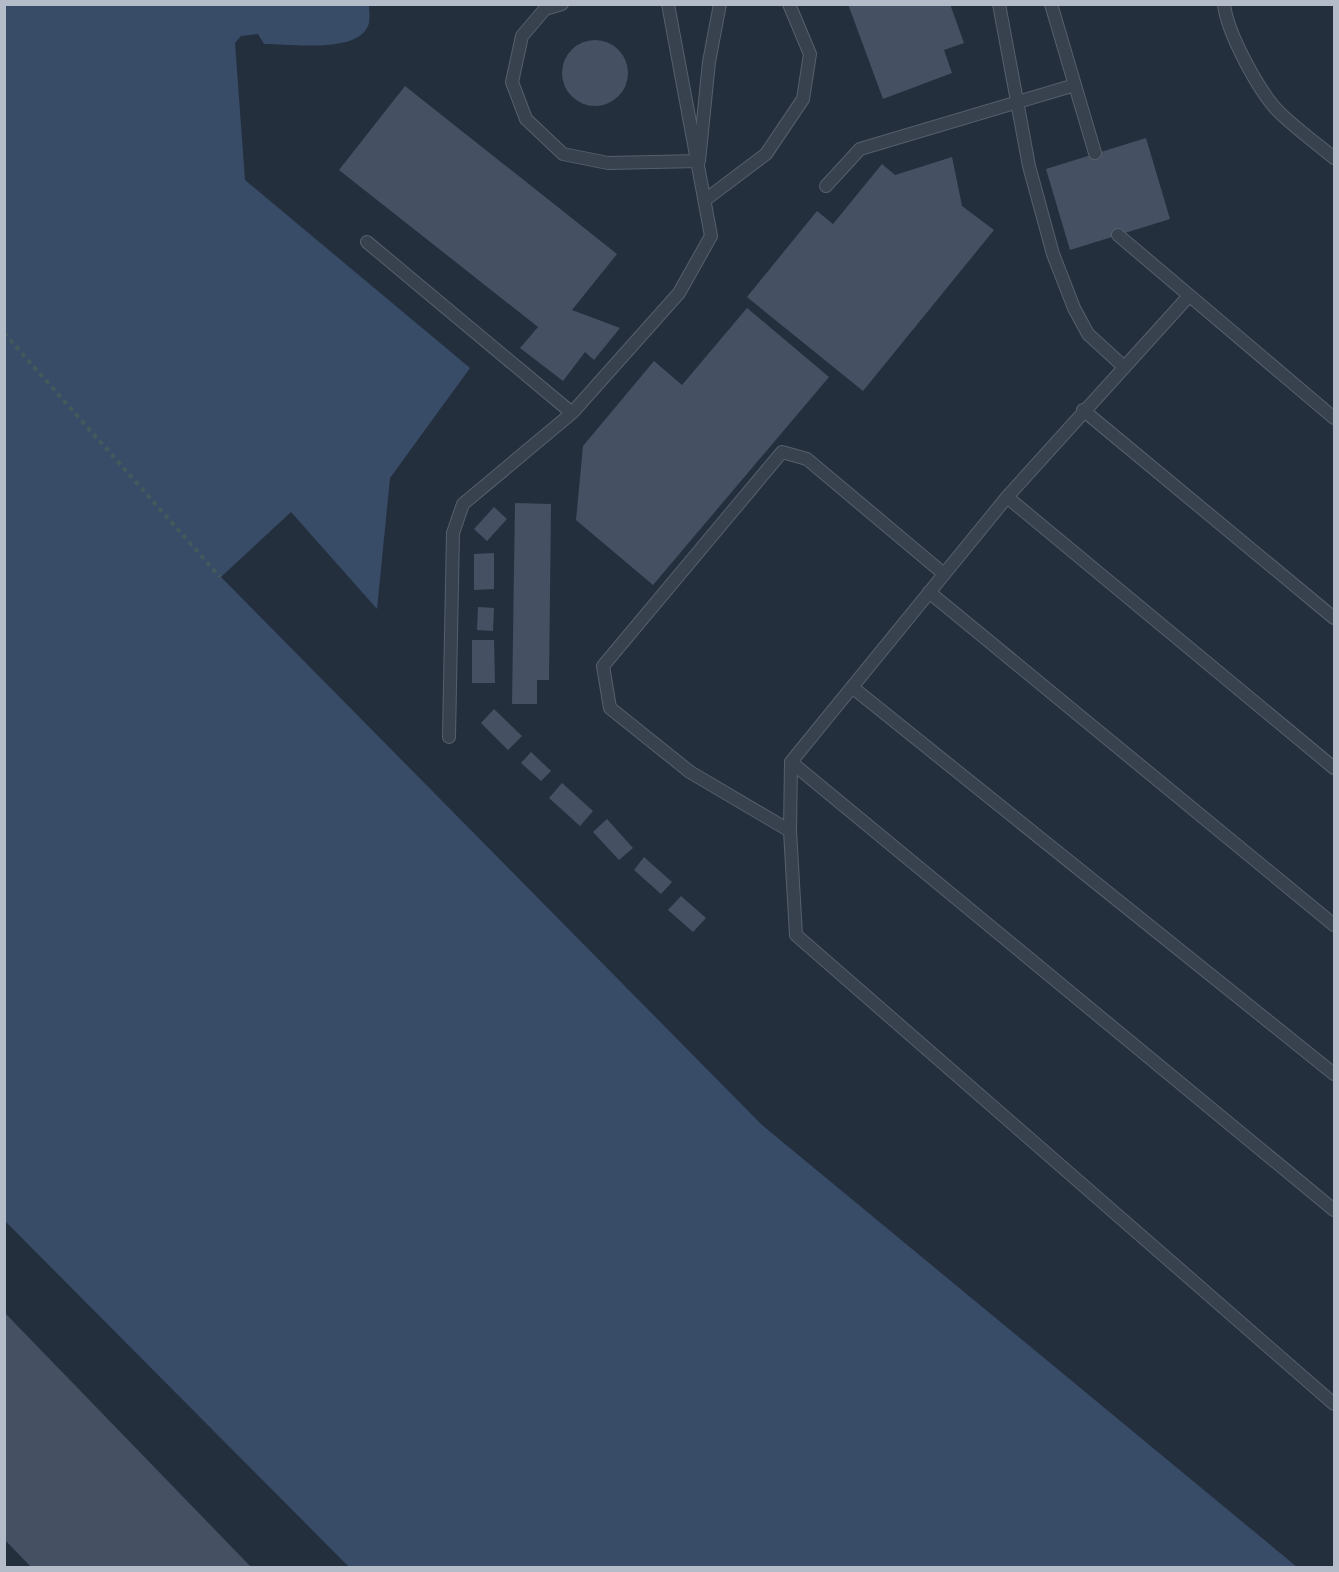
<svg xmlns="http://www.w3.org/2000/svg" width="1339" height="1572" font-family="'Fira Sans',sans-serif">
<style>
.water{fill:#394c67}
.building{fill:#455162}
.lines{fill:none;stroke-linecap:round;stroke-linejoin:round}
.lane-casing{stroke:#565f6c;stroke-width:14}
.path{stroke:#44595c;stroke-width:4;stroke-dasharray:4.5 4.5;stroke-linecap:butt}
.lane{stroke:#38414e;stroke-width:12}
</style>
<rect width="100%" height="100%" fill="#242f3e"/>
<path class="water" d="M 4,5 L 369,5 C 369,12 371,21 367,28 C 353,53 291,44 264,44 L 258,34 L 241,36 L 235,43 L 245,180 L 470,368 L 390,478 L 377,609 L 291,512 L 221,577 L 762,1125 L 1297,1567 L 349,1567 L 5,1221 Z"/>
<path class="building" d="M 848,4 L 950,4 L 964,43 L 944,50 L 952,73 L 883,99 Z
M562 73a33 33 0 1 1 66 0a33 33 0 1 1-66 0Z
M 405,86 L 617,254 L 572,310 L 620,328 L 594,360 L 585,352 L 563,381 L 520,348 L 538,327 L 339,170 Z
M 1146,138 L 1170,219 L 1070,250 L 1046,169 Z
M 952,157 L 962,206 L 994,230 L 863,391 L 747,297 L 817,211 L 833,224 L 882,164 L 895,175 Z
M 747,308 L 829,377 L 653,585 L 576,520 L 583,446 L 654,361 L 682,385 Z
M 515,503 L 551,504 L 549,680 L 537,680 L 537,704 L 512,704 Z
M 494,507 L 507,519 L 487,541 L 474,529 Z
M 494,553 L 494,589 L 474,590 L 474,554 Z
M 478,607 L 494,608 L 493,631 L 477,630 Z
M 472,640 L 494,640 L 495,683 L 472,683 Z
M 494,709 L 522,736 L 508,750 L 481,723 Z
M 531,752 L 551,771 L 541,781 L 521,763 Z
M 562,783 L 593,811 L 580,826 L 549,798 Z
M 607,819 L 633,848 L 619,860 L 593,832 Z
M 644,857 L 672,882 L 661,894 L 634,870 Z
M 681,896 L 706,918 L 693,932 L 668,910 Z
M 4,1312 L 252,1568 L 32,1568 L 4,1539 Z"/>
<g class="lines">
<defs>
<path id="lane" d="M 562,4 L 545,9 L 522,36 L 512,82 L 526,119 L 563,154 L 608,163 L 699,161 L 709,62 L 720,4
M 999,4 L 1029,166 L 1053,254 L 1074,308 L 1088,334 L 1123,366
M 1051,4 L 1095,153
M 1224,4 C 1227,33 1260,94 1281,114 C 1298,130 1317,144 1334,158
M 826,186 L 860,149 L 1075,85
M 705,200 L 766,154 L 803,99 L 810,54 L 789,4
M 1118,235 L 1334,418
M 367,242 L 572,413
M 1188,297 L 1007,497 L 791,762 L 1334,1210
M 1083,410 L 1334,618
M 1007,497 L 1334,768
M 929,592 L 1334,925
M 852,687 L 1334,1074
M 449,737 L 453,533 L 463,504 L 572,413 L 679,293 L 711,236 L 668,4
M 791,762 L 790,831 L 796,935 L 1334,1404
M 790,831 L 690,772 L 610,708 L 603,666 L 782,452 L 807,459 L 944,574"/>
</defs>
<use href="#lane" class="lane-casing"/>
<path class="path" d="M 4,333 L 220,577"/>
<use href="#lane" class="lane"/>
</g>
<rect width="1339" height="1572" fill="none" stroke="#b4bcc9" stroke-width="12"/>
</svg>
